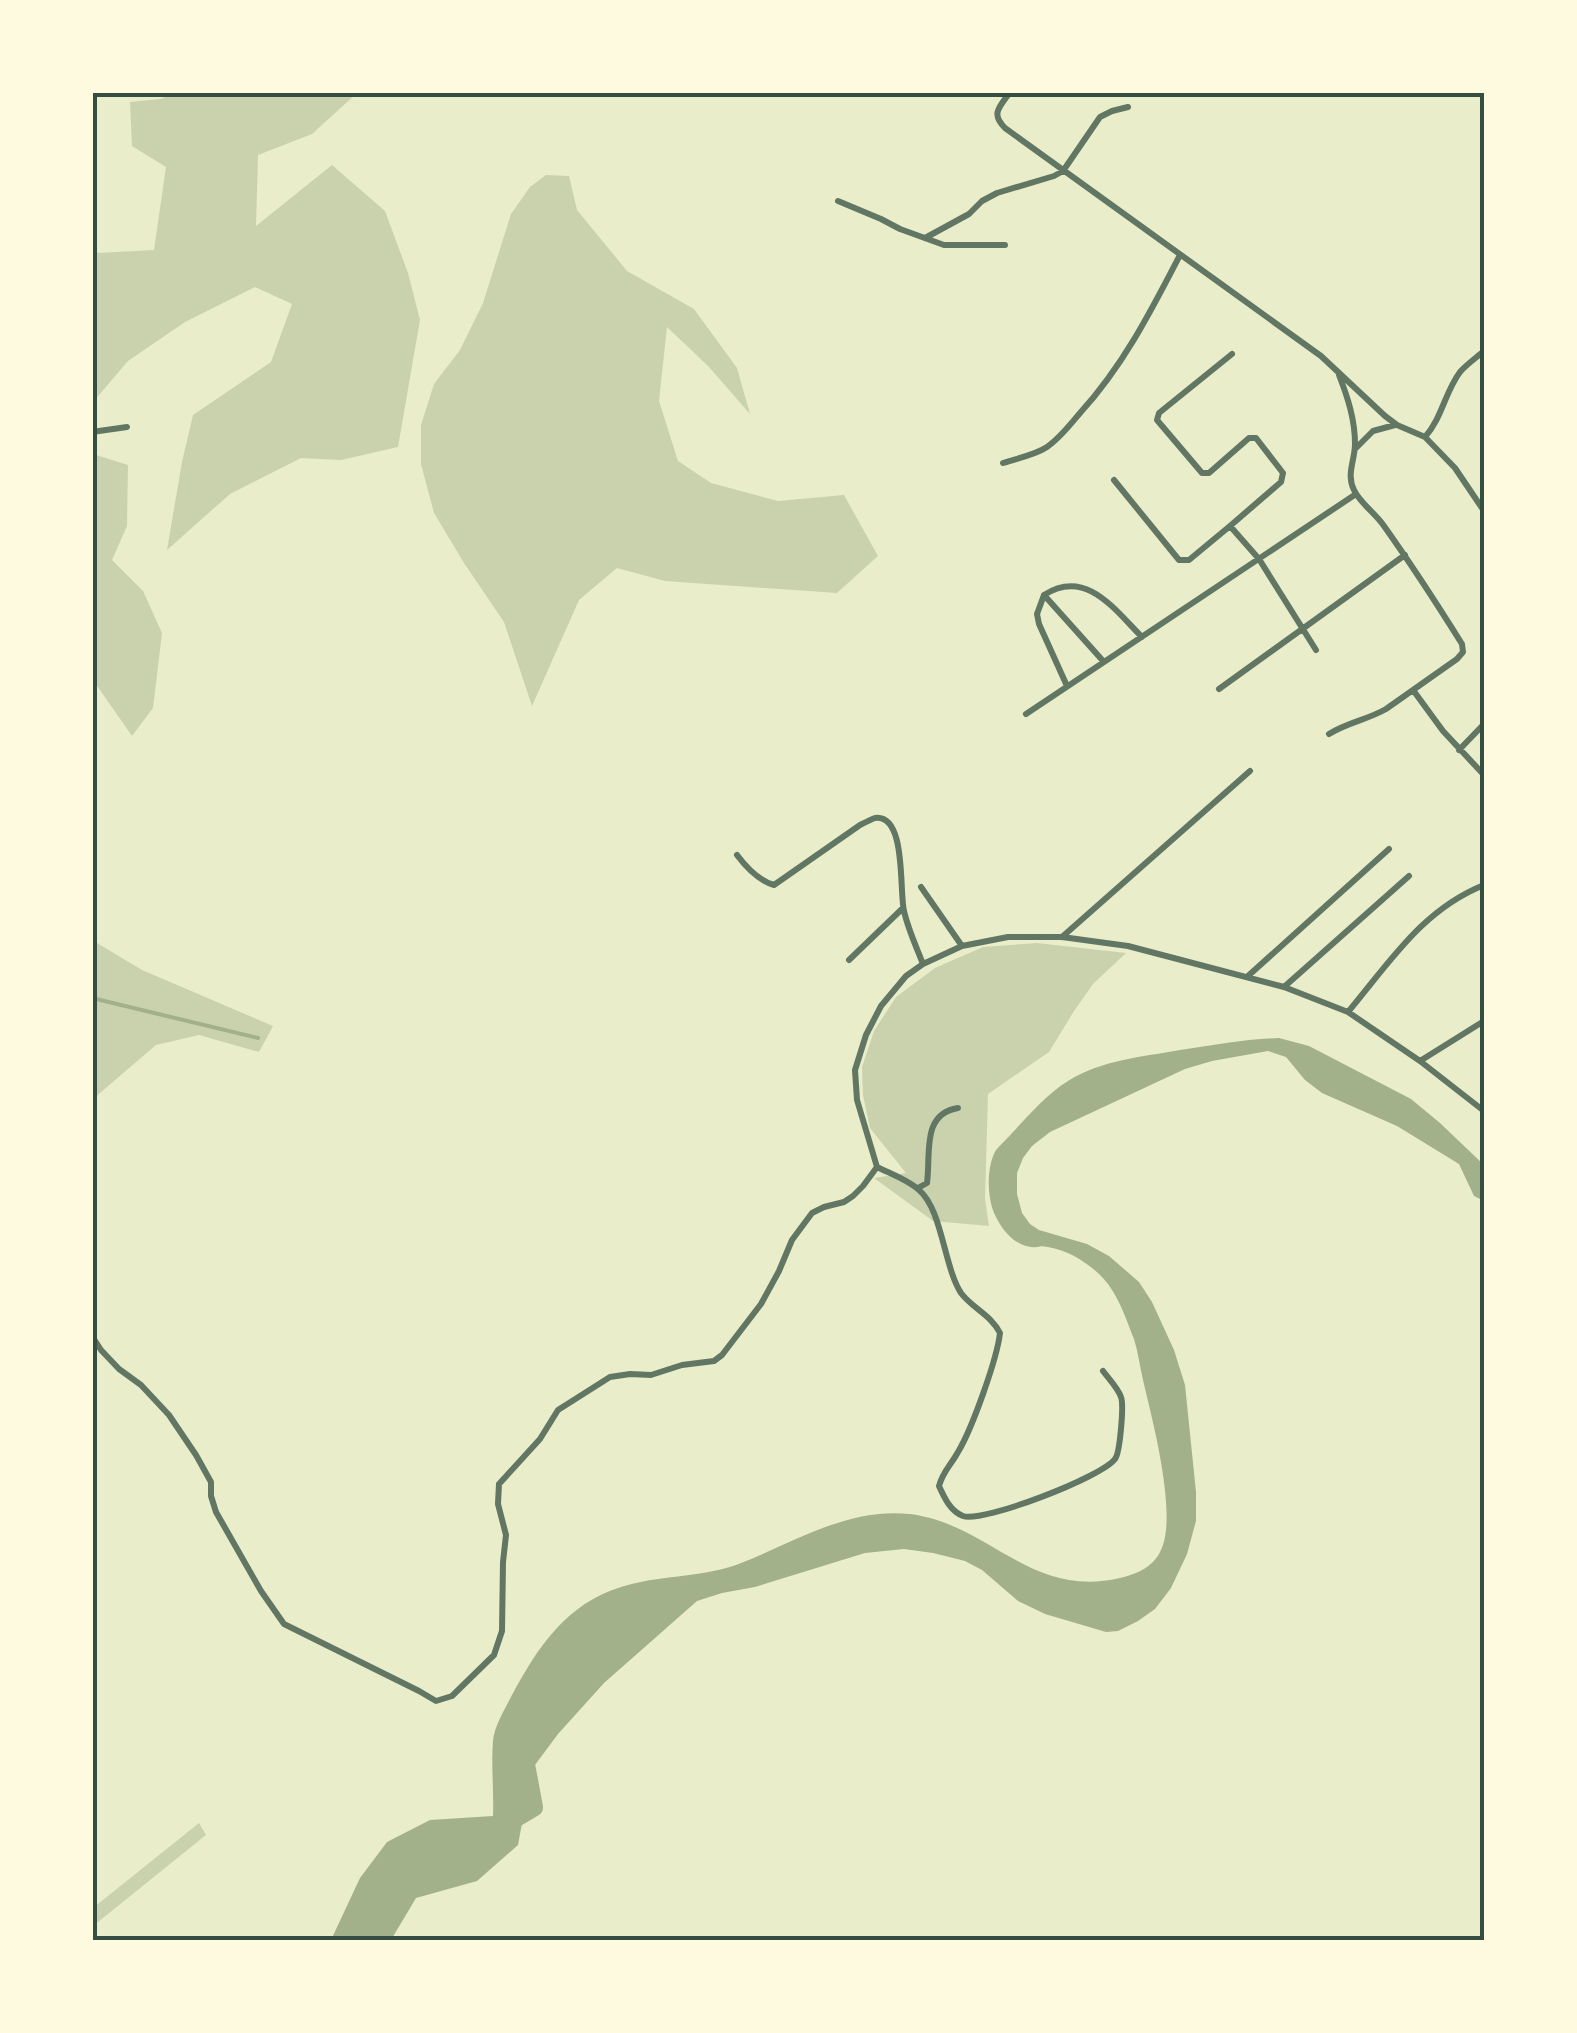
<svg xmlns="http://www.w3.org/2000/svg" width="1577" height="2033" font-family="'Source Sans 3',sans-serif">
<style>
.green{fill:#cad2ad}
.water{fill:#a3b18a}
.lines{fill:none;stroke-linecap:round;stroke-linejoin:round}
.stream{stroke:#a3b18a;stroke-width:4}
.river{stroke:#a3b18a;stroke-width:20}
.minor{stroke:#617663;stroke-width:6}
.neatline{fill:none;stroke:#344e41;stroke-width:4}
</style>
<rect width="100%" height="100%" fill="#e9edc9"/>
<path class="green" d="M 178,92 L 357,93 L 312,134 L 258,155 L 256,226 L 332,165 L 385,211 L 408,273 L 420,320 L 398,447 L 341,460 L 301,458 L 230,494 L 167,550 L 182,462 L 193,415 L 271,362 L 292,304 L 255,287 L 185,322 L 128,361 L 93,402 L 93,246 L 98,253 L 154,250 L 166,167 L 132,146 L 130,102 L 160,99 Z
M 546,175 L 569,176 L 577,210 L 627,271 L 694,309 L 737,368 L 750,414 L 709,367 L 667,327 L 659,401 L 678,461 L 711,483 L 778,501 L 844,495 L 878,556 L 837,593 L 665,581 L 617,568 L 579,600 L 532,706 L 504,622 L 464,563 L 434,513 L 421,464 L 421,425 L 434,384 L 460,350 L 483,303 L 511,214 L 530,187 Z
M 93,454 L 128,465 L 127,526 L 112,560 L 143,591 L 162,633 L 153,708 L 132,736 L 93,680 Z
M 92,940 L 142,970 L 273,1026 L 259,1052 L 199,1035 L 156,1045 L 93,1099 Z
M 1037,943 L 1126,953 L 1093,984 L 1074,1011 L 1049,1052 L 988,1094 L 985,1199 L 989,1226 L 933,1221 L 874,1178 L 906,1173 L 870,1128 L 863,1095 L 862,1067 L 874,1031 L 896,997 L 935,968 L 983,947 Z
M 199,1823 L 206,1835 L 93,1926 L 93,1908 Z"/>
<path class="water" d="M 1279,1038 L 1309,1046 L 1411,1099 L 1440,1123 L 1484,1165 L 1484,1201 L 1474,1196 L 1459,1164 L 1397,1126 L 1322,1093 L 1305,1080 L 1286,1057 L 1268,1051 L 1212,1061 L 1185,1069 L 1050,1132 L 1032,1146 L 1023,1158 L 1017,1173 L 1017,1194 L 1022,1213 L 1030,1224 L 1039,1230 L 1087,1244 L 1109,1256 L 1139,1282 L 1152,1302 L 1174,1350 L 1185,1385 L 1196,1492 L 1196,1521 L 1187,1554 L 1171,1588 L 1155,1609 L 1138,1621 L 1118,1631 L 1106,1632 L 1045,1614 L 1018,1601 L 982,1570 L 965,1561 L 933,1553 L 904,1549 L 865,1553 L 755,1587 L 722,1593 L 697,1601 L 604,1683 L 558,1734 L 532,1769 L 518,1845 L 477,1881 L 416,1898 L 391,1940 L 331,1940 L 360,1878 L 387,1842 L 430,1820 L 493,1816 C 494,1792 491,1766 493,1741 C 494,1726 505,1709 512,1695 C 538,1647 566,1604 621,1587 C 658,1575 698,1578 736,1565 C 792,1544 846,1507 910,1514 C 990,1524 1030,1599 1120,1578 C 1136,1574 1152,1568 1160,1552 C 1179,1518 1152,1419 1143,1380 C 1140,1367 1138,1352 1134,1339 C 1125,1316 1117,1291 1099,1274 C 1085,1261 1067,1250 1048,1247 C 1036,1245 1043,1248 1031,1247 C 1014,1245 1002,1230 995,1215 C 987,1198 986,1167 996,1150 C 1001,1144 1008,1138 1013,1132 C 1030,1114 1047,1094 1068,1081 C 1101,1060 1142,1057 1180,1050 C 1213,1045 1246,1039 1279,1038 Z"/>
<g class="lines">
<path class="stream" d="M 92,998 L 258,1038"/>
<path class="river" d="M 501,1826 L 533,1807 L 524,1759"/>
<path class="minor" d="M 1010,92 C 1000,107 990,113 1005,128 L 1321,356 L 1385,416 L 1397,425 L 1425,437 L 1455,468 L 1484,511
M 838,201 L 881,219 L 900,229 L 944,245 L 1005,245
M 925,238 L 969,214 L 982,201 L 997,193 L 1054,176 L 1063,171 L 1100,117 L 1112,111 L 1128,107
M 1232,354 L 1159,413 L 1157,420 L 1202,473 L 1209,473 L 1249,438 L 1256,438 L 1283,473 L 1281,482 L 1230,526 L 1259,559 L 1316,650
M 92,432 L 127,427
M 1425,437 C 1442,418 1445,392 1460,372 C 1467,364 1476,358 1484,351
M 1356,448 L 1373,431 L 1395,425
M 1003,463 C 1018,458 1035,455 1047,447 C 1060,438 1070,425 1080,413 C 1123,366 1151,311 1180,255
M 1114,480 L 1179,560 L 1189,560 L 1230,526
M 1044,595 L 1104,662
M 1067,686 L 1039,624 L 1037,614 L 1044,595 C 1086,568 1114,609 1142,637
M 1219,689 L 1405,555
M 1413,690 L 1443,731 L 1484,775
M 1026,714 L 1356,494
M 1329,734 C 1348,722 1367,720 1386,709 L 1457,659 L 1463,652 L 1462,644 C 1437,604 1411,564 1384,526 C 1375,513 1360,503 1354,490 C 1346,474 1355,460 1355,444 C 1355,420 1348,398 1339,375
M 1459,750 L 1484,724
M 737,855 C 746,867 760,881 774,885 L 860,825 C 862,824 872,819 875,818 C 907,814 899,892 904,911 C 908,929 916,946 923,964
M 921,887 L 962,946
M 1062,937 L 1250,771
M 849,960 L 903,908
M 1248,976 L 1389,849
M 1284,987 L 1409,876
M 1348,1012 C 1390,962 1422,910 1484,885
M 1420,1061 L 1484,1021
M 918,1188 L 927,1183 C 931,1154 921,1114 958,1108
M 92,1336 L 101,1350 L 119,1369 L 141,1385 L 169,1415 L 196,1455 L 211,1482 L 211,1496 L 216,1512 L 261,1591 L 284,1624 L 419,1691 L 436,1701 L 452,1696 L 494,1655 L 502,1631 L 503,1562 L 506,1535 L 498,1504 L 499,1484 L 540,1439 L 558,1410 L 610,1377 L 630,1374 L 651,1375 L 682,1365 L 714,1361 L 722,1355 L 761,1304 L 779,1271 L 792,1240 L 812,1213 L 824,1207 L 844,1202 L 853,1196 L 863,1186 L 877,1167
M 1103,1371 C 1109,1379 1118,1388 1121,1397 C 1124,1405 1120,1453 1115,1459 C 1102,1477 983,1523 963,1516 C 950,1511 944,1497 939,1486 C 943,1471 951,1465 958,1452 C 972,1429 997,1359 1000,1333 C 991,1315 972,1308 961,1293 C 944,1267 942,1209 919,1190 C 908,1180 891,1174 877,1167 L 857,1100 L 855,1070 L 866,1035 L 881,1006 L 906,976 L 923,964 L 962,946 L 1008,937 L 1062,937 L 1128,946 L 1284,987 L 1348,1012 L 1420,1061 L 1484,1111"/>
</g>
<rect width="1577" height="2033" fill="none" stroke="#fefae0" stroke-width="190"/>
<rect x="95" y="95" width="1387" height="1843" class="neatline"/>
</svg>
